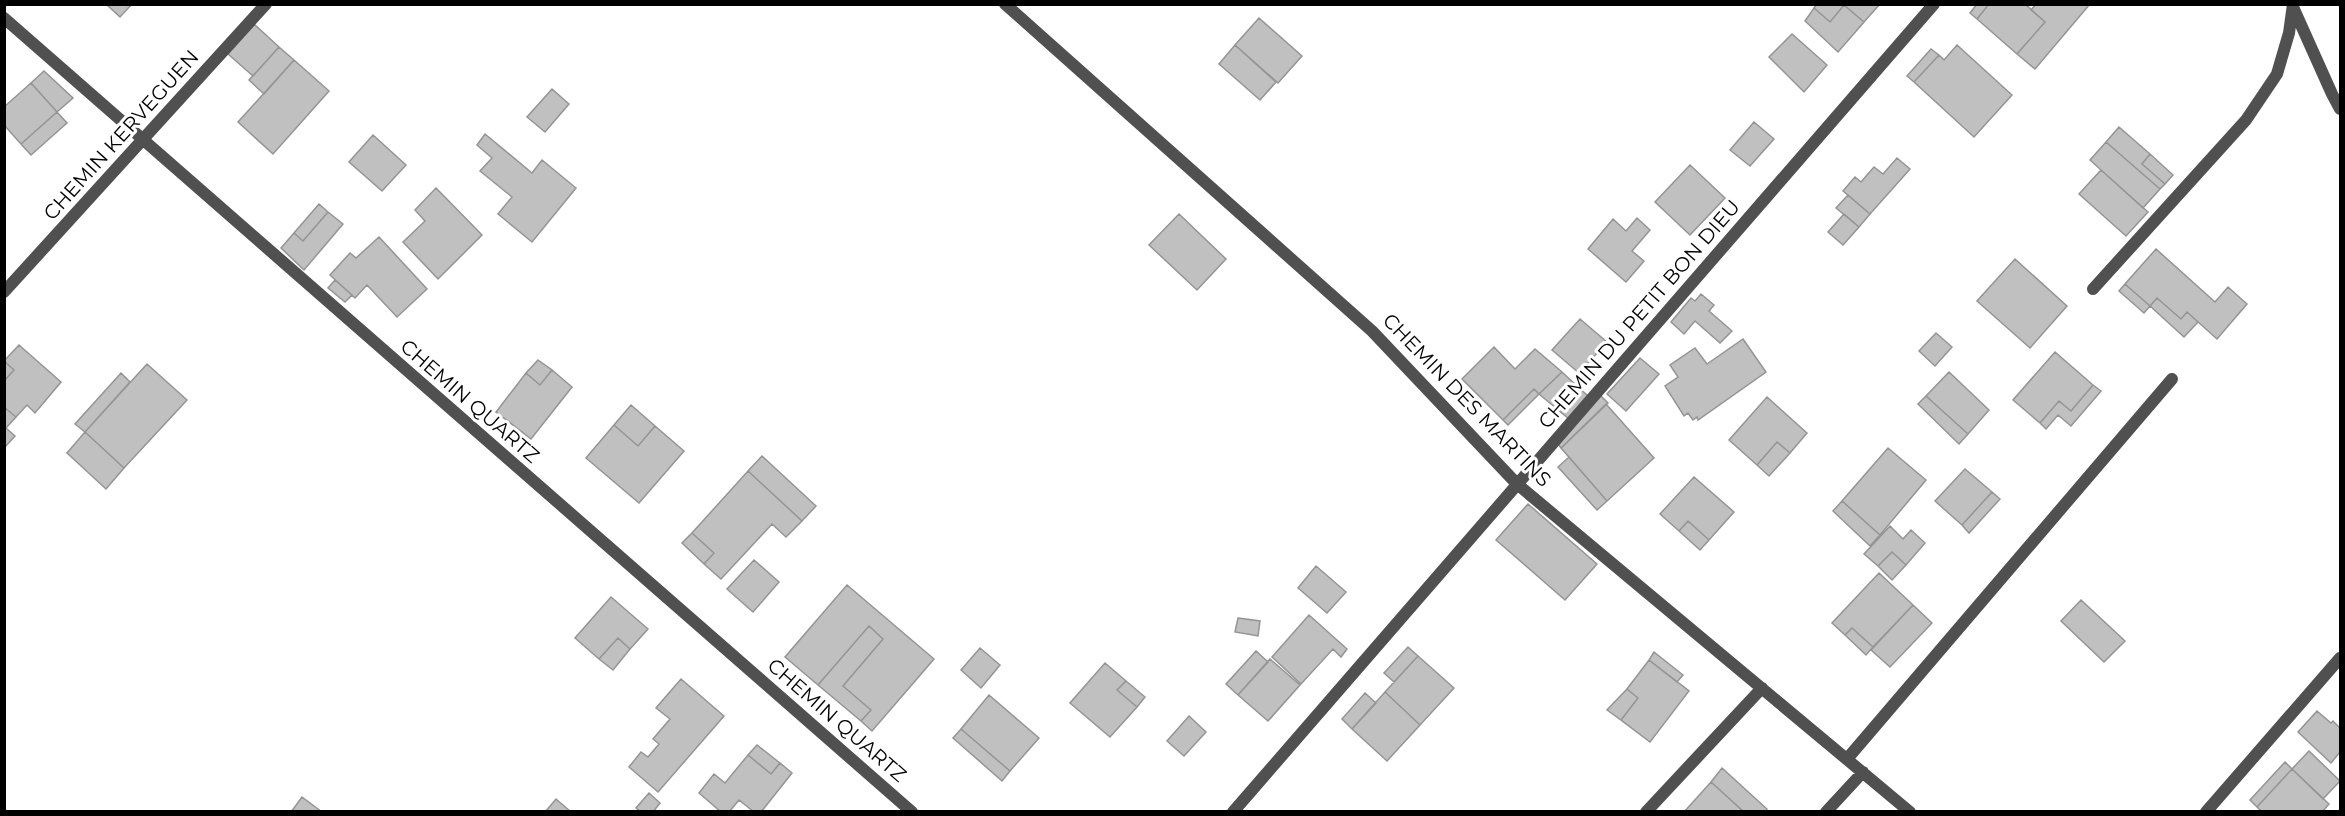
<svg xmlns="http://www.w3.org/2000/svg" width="2345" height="816" font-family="Montserrat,sans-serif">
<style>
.building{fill:#c0c0c0;stroke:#949494;stroke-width:1.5}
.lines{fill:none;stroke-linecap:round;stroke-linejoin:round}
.minor{stroke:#505050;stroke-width:12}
.labels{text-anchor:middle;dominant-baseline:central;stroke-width:6;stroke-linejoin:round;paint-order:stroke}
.street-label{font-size:20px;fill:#000;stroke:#fff}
</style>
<rect width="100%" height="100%" fill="#fff"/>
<path class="building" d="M 106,4 L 132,4 L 120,17 Z
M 1817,4 L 1880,4 L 1864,22 L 1844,5 L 1830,22 L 1814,8 Z
M 1977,4 L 1989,4 L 1977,19 L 1970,13 Z
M 1989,4 L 2025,4 L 2045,22 L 2017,54 L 1977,19 Z
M 2036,4 L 2090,4 L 2035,69 L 2017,54 L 2045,22 L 2031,10 Z
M 1844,5 L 1864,22 L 1838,52 L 1805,21 L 1814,8 L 1830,22 Z
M 1259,18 L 1302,56 L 1278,83 L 1235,45 Z
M 254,24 L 279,47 L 253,76 L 228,54 Z
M 1792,34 L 1827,65 L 1804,92 L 1769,57 Z
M 1235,45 L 1276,82 L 1260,100 L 1219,64 Z
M 1957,45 L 2012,95 L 1974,137 L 1914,82 L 1939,55 L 1944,60 Z
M 279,47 L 294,60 L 264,94 L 249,80 Z
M 1931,49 L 1939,55 L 1914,82 L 1907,76 Z
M 294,60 L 329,91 L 273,154 L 238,122 Z
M 44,71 L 73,98 L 57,112 L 31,83 Z
M 31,83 L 57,112 L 21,144 L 4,125 L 4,107 Z
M 552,89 L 569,104 L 545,132 L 527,117 Z
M 57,112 L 67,123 L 31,155 L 21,144 Z
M 1754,122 L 1774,139 L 1750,166 L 1730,150 Z
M 2119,127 L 2150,154 L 2142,164 L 2165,184 L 2160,189 L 2106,142 Z
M 485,134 L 532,173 L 542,160 L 576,188 L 532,242 L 498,214 L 512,197 L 480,171 L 492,158 L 477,145 Z
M 373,135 L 406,165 L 382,191 L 349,162 Z
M 2106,142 L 2160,189 L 2143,208 L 2090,160 Z
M 2150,154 L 2173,175 L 2165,184 L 2142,164 Z
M 1897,158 L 1910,169 L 1870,214 L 1843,191 L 1855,177 L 1861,182 L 1874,167 L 1883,174 Z
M 1690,165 L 1725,198 L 1690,235 L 1655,202 Z
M 2101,170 L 2148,212 L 2126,236 L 2079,194 Z
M 436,188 L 482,235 L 438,279 L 403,242 L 425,221 L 415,210 Z
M 1848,195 L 1870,214 L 1859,227 L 1836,208 Z
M 319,204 L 328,212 L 303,241 L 294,233 Z
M 328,212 L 343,224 L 304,270 L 281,248 L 294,233 L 303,241 Z
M 1179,214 L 1226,259 L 1197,290 L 1149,245 Z
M 1844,214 L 1859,227 L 1843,245 L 1828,232 Z
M 1637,218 L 1650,230 L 1632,251 L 1644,261 L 1626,282 L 1588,249 L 1613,219 L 1626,231 Z
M 379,237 L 427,289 L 397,317 L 367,285 L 355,298 L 330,275 L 350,253 L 356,258 Z
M 2156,249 L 2215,302 L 2228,287 L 2247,304 L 2217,339 L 2187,312 L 2181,319 L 2157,298 L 2150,306 L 2125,284 Z
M 2015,259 L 2067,306 L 2030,348 L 1977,301 Z
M 335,280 L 352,295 L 345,302 L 328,288 Z
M 2125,284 L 2150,306 L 2144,313 L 2119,291 Z
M 1701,294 L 1714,305 L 1709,311 L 1732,331 L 1720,343 L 1695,321 L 1684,334 L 1671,322 L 1691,298 L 1695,301 Z
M 2157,298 L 2181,319 L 2187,312 L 2198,322 L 2184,337 L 2150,306 Z
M 1580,319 L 1607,342 L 1579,373 L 1552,350 Z
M 1936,333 L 1952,347 L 1935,366 L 1919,351 Z
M 1743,339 L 1766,372 L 1698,420 L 1697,417 L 1693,420 L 1688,413 L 1684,416 L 1665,386 L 1678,377 L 1670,365 L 1695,348 L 1707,364 Z
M 19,345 L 61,382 L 35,413 L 27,405 L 16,417 L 4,407 L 4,381 L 14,370 L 4,361 Z
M 1494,347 L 1515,369 L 1535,349 L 1562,372 L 1539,394 L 1534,389 L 1503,420 L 1462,379 Z
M 2055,352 L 2093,385 L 2071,411 L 2059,401 L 2040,423 L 2013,400 Z
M 1640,358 L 1659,374 L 1626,411 L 1607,394 Z
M 538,360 L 552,370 L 540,385 L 526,373 Z
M 4,361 L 14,370 L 4,381 Z
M 147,364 L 187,400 L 124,468 L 85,432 Z
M 552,370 L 572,387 L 531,439 L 496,412 L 526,373 L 540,385 Z
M 1562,372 L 1588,396 L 1569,419 L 1539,394 Z
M 1949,372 L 1989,410 L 1968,434 L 1926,396 Z
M 121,373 L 130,382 L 85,432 L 75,424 Z
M 2093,385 L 2101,391 L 2071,426 L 2058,415 L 2046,429 L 2040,423 L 2059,401 L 2071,411 Z
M 1534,389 L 1539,394 L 1508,425 L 1503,420 Z
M 1599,394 L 1608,403 L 1561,448 L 1558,444 Z
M 1926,396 L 1968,434 L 1959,444 L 1918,404 Z
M 1767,397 L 1807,433 L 1790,453 L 1777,442 L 1757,465 L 1729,440 Z
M 1606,404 L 1654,458 L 1607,501 L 1561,448 Z
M 631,405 L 655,426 L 638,446 L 614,425 Z
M 4,407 L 16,417 L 6,428 L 15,436 L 4,448 Z
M 614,425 L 638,446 L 655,426 L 684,451 L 639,503 L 586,458 Z
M 85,432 L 124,468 L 106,489 L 67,453 Z
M 1777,442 L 1790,453 L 1769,476 L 1757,465 Z
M 1888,448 L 1926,480 L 1880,535 L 1842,501 Z
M 762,456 L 816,506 L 802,521 L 748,471 Z
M 1569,457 L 1607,501 L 1597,510 L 1558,467 Z
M 1965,469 L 1992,492 L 1962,525 L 1935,501 Z
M 748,471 L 802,521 L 786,537 L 772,524 L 721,579 L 704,564 L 714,553 L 692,533 Z
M 1694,477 L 1734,512 L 1709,540 L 1688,521 L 1679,531 L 1660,514 Z
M 1992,492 L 2000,499 L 1969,533 L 1962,525 Z
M 1842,501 L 1880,535 L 1870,546 L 1833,511 Z
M 1528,504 L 1597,564 L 1565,600 L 1496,540 Z
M 1688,521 L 1709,540 L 1700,550 L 1679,531 Z
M 1890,526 L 1903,539 L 1911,530 L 1925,543 L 1906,565 L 1892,552 L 1878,566 L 1864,554 Z
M 692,533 L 714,553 L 704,564 L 682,543 Z
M 1892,552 L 1906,565 L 1892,580 L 1878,566 Z
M 754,560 L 779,582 L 753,612 L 727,589 Z
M 1316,566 L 1346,592 L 1327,613 L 1298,588 Z
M 1879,573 L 1913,605 L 1873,647 L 1852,628 L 1845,635 L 1832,623 Z
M 847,585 L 934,659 L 872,731 L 861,721 L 871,710 L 843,686 L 883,639 L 869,626 L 818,685 L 785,657 Z
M 611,597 L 648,629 L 630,649 L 618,638 L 599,659 L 575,638 Z
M 2081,600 L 2125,641 L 2104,662 L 2061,621 Z
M 1913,605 L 1932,623 L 1890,667 L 1871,650 Z
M 1309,615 L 1347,649 L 1341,657 L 1333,649 L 1301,684 L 1272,657 Z
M 1238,618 L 1260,621 L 1258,636 L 1235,632 Z
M 869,626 L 883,639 L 843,686 L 871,710 L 861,721 L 818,685 Z
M 1852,628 L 1873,647 L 1866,655 L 1845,635 Z
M 618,638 L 630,649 L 613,670 L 599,659 Z
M 1408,647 L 1418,656 L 1394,682 L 1384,673 Z
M 980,648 L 1000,665 L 981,688 L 961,670 Z
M 1256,651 L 1268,662 L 1238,695 L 1226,684 Z
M 1654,652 L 1683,675 L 1677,682 L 1649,660 Z
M 1418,656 L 1454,688 L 1420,725 L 1385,692 Z
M 1270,659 L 1300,685 L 1268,721 L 1238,695 Z
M 1649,660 L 1689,691 L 1650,742 L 1621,720 L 1638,698 L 1627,689 Z
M 1105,663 L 1126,681 L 1117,690 L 1137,707 L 1110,737 L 1070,703 Z
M 681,679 L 724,716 L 658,792 L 629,767 L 641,752 L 648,757 L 659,744 L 653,739 L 670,719 L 656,708 Z
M 1126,681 L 1145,697 L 1137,707 L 1117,690 Z
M 1627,689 L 1638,698 L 1621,720 L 1607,710 Z
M 1385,692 L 1420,725 L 1387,761 L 1352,729 Z
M 1365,693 L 1376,703 L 1352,729 L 1342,719 Z
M 989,695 L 1039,738 L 1010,771 L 961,729 Z
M 2317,711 L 2331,723 L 2333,721 L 2340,728 L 2340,752 L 2331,763 L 2298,732 Z
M 1189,716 L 1206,732 L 1184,756 L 1167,741 Z
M 961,729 L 1010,771 L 1002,781 L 953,738 Z
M 757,745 L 780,763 L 771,774 L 748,755 Z
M 2309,751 L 2340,781 L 2323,799 L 2292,769 Z
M 748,755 L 771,774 L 780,763 L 792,773 L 761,812 L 754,812 L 739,800 L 729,812 L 721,812 L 699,793 L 714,774 L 725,783 Z
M 2285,762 L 2292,769 L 2257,807 L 2250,800 Z
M 1722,768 L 1767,809 L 1765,812 L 1744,812 L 1711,782 Z
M 2292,769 L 2329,804 L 2322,812 L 2262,812 L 2257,807 Z
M 1711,782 L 1744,812 L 1684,812 Z
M 649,793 L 660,803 L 653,812 L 641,812 L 636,808 Z
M 302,797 L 322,812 L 291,812 Z
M 556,799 L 571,812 L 545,812 Z"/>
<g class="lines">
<path class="minor" d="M 1005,4 L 1372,331 L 1517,484 L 1910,812
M 2293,7 L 2332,94 L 2340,109
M 4,18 L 912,812
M 2093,289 L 2246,120 L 2277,74 L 2289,33 L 2293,4
M 4,292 L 266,4
M 1847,759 L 2172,379
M 1233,812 L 1934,4
M 1646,812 L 1762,688
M 1826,812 L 1863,772
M 2206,812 L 2340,658"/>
</g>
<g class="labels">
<g class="street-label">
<text transform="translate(121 135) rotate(-48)">CHEMIN KERVEGUEN</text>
<text transform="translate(1639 314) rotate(-49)">CHEMIN DU PETIT BON DIEU</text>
<text transform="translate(1467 400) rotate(46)">CHEMIN DES MARTINS</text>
<text transform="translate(470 401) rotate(41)">CHEMIN QUARTZ</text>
<text transform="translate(837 720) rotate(41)">CHEMIN QUARTZ</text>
</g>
</g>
<rect width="2345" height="816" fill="none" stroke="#000000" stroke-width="12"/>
</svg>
